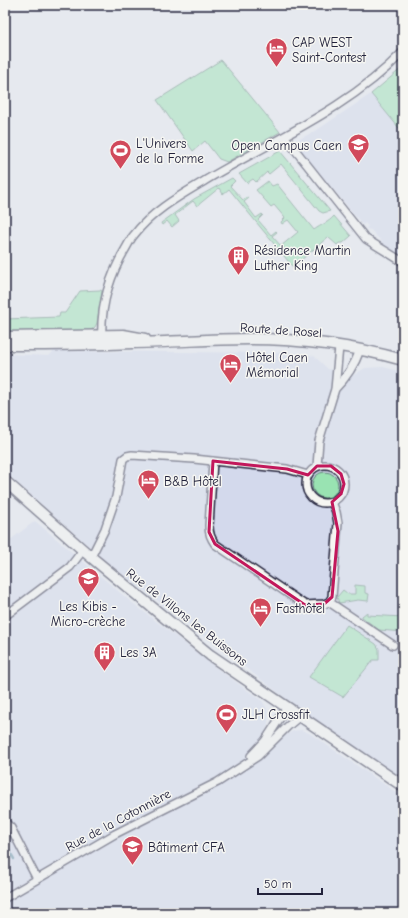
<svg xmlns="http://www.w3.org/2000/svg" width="408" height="918" font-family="'Comic Neue',sans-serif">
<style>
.built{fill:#d3d9ec}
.grass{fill:#99e3b2;stroke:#5e8276}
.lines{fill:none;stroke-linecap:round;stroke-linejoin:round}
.stream{stroke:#59879c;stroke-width:2.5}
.street-casing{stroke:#22223b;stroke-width:10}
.secondary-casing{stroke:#22223b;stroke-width:13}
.street{stroke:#f6f6f2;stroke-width:7}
.secondary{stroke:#f6f6f2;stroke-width:10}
.marked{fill:none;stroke:#c2185b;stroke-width:3;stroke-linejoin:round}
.labels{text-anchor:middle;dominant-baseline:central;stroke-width:3;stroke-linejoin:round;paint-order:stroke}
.poi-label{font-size:13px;fill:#22223b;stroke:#f6f6f2;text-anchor:start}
.street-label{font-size:13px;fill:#22223b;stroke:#f6f6f2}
</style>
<rect width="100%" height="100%" fill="#e6e9ef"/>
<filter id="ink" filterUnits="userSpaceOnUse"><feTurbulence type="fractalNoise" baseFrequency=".025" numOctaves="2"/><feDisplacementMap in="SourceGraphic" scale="8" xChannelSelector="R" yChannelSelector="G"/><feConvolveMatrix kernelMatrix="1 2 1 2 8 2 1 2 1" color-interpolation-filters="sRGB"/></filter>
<g filter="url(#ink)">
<path class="built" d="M 371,94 L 403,133 L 403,259 L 381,246 L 382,242 L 371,230 L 366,229 L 368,226 L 365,223 L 363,225 L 294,142 L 317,130 Z
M 54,351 L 299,353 L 314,356 L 328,369 L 354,375 L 365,368 L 383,367 L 403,372 L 403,781 L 292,703 L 108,563 L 5,472 L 5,354 L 49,356 Z
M 35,521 L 130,601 L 215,667 L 262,701 L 267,709 L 268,717 L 268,725 L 265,731 L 280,739 L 293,731 L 301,730 L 309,733 L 403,797 L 403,913 L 5,913 L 5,544 Z"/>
<path class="grass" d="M 221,60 L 280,132 L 227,162 L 219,159 L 205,141 L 193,151 L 157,100 Z
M 403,67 L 403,133 L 371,94 Z
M 280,151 L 330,211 L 323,213 L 319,211 L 281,164 L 269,174 L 267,172 L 256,182 L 253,179 L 247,183 L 239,174 Z
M 232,178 L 235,181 L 230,186 L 243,200 L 248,197 L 249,198 L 244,202 L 256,218 L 262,214 L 263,215 L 258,220 L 271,235 L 276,231 L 277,232 L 272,236 L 281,246 L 298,232 L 288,220 L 282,224 L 281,222 L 285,218 L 274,205 L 271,207 L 256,190 L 268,181 L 272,186 L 277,184 L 314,230 C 322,224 328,223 334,216 L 351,236 L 343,243 L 339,243 L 337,245 L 328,237 L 293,267 L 229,189 L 223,194 L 219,188 L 197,206 L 193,201 L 175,215 L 179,221 L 172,227 L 167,221 L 162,225 L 161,223 L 194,199 Z
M 100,290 L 102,291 L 97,323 L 95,327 L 90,331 L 5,334 L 5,319 L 59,317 L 60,313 L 65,313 L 80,291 Z
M312 485a13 13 0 1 1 26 0a13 13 0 1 1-26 0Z
M 355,585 L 365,586 L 365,593 L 369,594 L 368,601 L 358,600 L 339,603 L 337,597 L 343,590 L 348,594 L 355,594 Z
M 367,612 L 367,615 L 403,617 L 403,632 L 379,630 L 362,617 L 362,616 Z
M 347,625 L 376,644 L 379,649 L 379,660 L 373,660 L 343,697 L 309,677 Z"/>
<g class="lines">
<path class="stream" d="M 5,844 L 14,859"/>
<defs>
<path id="street" d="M 285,137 L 366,239 L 403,262
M 102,340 C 100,307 110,275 126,248 C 129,243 131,238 134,235 C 152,211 181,195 206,180 C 273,140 348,109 403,52
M 335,389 C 345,379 355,364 360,350
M 213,461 L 209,526 C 209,534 211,538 215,544 L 305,605 L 324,604 L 329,602 L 332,597 L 338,523 L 336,512 L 332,502
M306 484a19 19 0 1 1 38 0a19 19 0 1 1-38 0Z
M 317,466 L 319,441 L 335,389 L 339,347
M 91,557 L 105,529 L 116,497 L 123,459 L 127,456 L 132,455 L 194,459 L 287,469 L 308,475
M 329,602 L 393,645
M 5,616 L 70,567 L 83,550
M 251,756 L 265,741 L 287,707
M 5,822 L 11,828 L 37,879
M 5,898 L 115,834 L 218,782 L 258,756 L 288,726 L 300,716"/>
<path id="secondary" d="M 5,337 L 123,335 L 145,339
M 5,345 C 47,345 90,345 132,343 C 172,342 211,339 250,339 C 301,339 354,346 403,360
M 5,481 L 91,557 L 210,655 L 403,786"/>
</defs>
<use href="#street" class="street-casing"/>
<use href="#secondary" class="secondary-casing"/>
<use href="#street" class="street"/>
<use href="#secondary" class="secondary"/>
</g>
</g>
<path d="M0 0H408V918H0ZM 213,461 L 287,469 L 308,475 L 317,466 L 331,466 L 341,474 L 344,484 L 341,494 L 332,502 L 338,531 L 332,597 L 324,604 L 305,605 L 215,544 L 209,532 Z" fill="#e6e9ef" fill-opacity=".55" fill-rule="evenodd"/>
<path class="marked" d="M 213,461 L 287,469 L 308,475 L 317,466 L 331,466 L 341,474 L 344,484 L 341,494 L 332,502 L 338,531 L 332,597 L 324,604 L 305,605 L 215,544 L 209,532 Z"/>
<defs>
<symbol id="hotel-pin" viewBox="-11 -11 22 30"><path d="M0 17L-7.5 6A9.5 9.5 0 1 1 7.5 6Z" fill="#d1495b" stroke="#f6f6f2"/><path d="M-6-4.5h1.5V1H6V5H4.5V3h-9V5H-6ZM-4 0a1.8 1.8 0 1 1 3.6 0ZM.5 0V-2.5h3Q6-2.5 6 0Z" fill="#fff"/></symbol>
<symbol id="university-pin" viewBox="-11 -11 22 30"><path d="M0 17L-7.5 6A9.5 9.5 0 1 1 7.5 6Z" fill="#d1495b" stroke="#f6f6f2"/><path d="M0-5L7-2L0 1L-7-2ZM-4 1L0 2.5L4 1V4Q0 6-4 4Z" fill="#fff"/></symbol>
<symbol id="stadium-pin" viewBox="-11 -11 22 30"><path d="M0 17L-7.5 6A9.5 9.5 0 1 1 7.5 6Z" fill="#d1495b" stroke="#f6f6f2"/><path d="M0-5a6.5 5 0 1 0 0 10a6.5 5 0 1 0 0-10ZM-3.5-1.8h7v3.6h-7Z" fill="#fff"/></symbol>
<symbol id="building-pin" viewBox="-11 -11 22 30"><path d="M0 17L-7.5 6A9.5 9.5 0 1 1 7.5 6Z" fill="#d1495b" stroke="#f6f6f2"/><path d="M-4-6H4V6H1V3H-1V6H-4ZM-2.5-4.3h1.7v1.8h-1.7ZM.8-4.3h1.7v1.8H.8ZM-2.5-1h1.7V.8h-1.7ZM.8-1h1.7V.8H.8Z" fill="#fff"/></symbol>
<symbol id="school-pin" viewBox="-11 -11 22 30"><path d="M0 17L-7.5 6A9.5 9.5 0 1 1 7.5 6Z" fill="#d1495b" stroke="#f6f6f2"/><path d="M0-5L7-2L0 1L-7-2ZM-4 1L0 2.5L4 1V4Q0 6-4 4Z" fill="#fff"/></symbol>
</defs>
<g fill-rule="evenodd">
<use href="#hotel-pin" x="264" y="36" width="25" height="34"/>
<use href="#university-pin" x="346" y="132" width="25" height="34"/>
<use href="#stadium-pin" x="108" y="138" width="25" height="34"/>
<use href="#building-pin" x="226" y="244" width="25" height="34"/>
<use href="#hotel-pin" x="218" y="352" width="25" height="34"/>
<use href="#hotel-pin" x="136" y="468" width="25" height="34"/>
<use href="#school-pin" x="76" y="566" width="25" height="34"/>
<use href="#hotel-pin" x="248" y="596" width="25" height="34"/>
<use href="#building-pin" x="92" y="640" width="25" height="34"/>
<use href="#stadium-pin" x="214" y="702" width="25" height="34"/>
<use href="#university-pin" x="120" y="834" width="25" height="34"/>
</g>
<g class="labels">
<g class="poi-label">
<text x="292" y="42">CAP WEST<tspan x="292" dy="15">Saint-Contest</tspan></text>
<text x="136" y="143">L'Univers<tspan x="136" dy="15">de la Forme</tspan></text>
<text x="342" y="145" text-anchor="end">Open Campus Caen</text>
<text x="254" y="250">Résidence Martin<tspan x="254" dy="15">Luther King</tspan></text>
<text x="246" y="357">Hôtel Caen<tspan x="246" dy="15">Mémorial</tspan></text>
<text x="164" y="481">B&amp;B Hôtel</text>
<text x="88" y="606" text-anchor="middle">Les Kibis -<tspan x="88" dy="15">Micro-crèche</tspan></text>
<text x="276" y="608">Fasthôtel</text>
<text x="120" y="652">Les 3A</text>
<text x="242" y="714">JLH Crossfit</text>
<text x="148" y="847">Bâtiment CFA</text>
</g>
<g class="street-label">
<text transform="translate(281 330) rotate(4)">Route de Rosel</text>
<text transform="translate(187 617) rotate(38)">Rue de Villons les Buissons</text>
<text transform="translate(118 820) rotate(-28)">Rue de la Cotonnière</text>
</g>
</g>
<rect width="408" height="918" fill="none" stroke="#f6f6f2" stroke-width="20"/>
<rect x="10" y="10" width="388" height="898" fill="none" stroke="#22223b" stroke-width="1.5" filter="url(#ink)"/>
<path d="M258 888v6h64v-6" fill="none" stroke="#22223b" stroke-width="2"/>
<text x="264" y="888" font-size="12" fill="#22223b" stroke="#f6f6f2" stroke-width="3" paint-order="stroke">50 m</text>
</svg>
